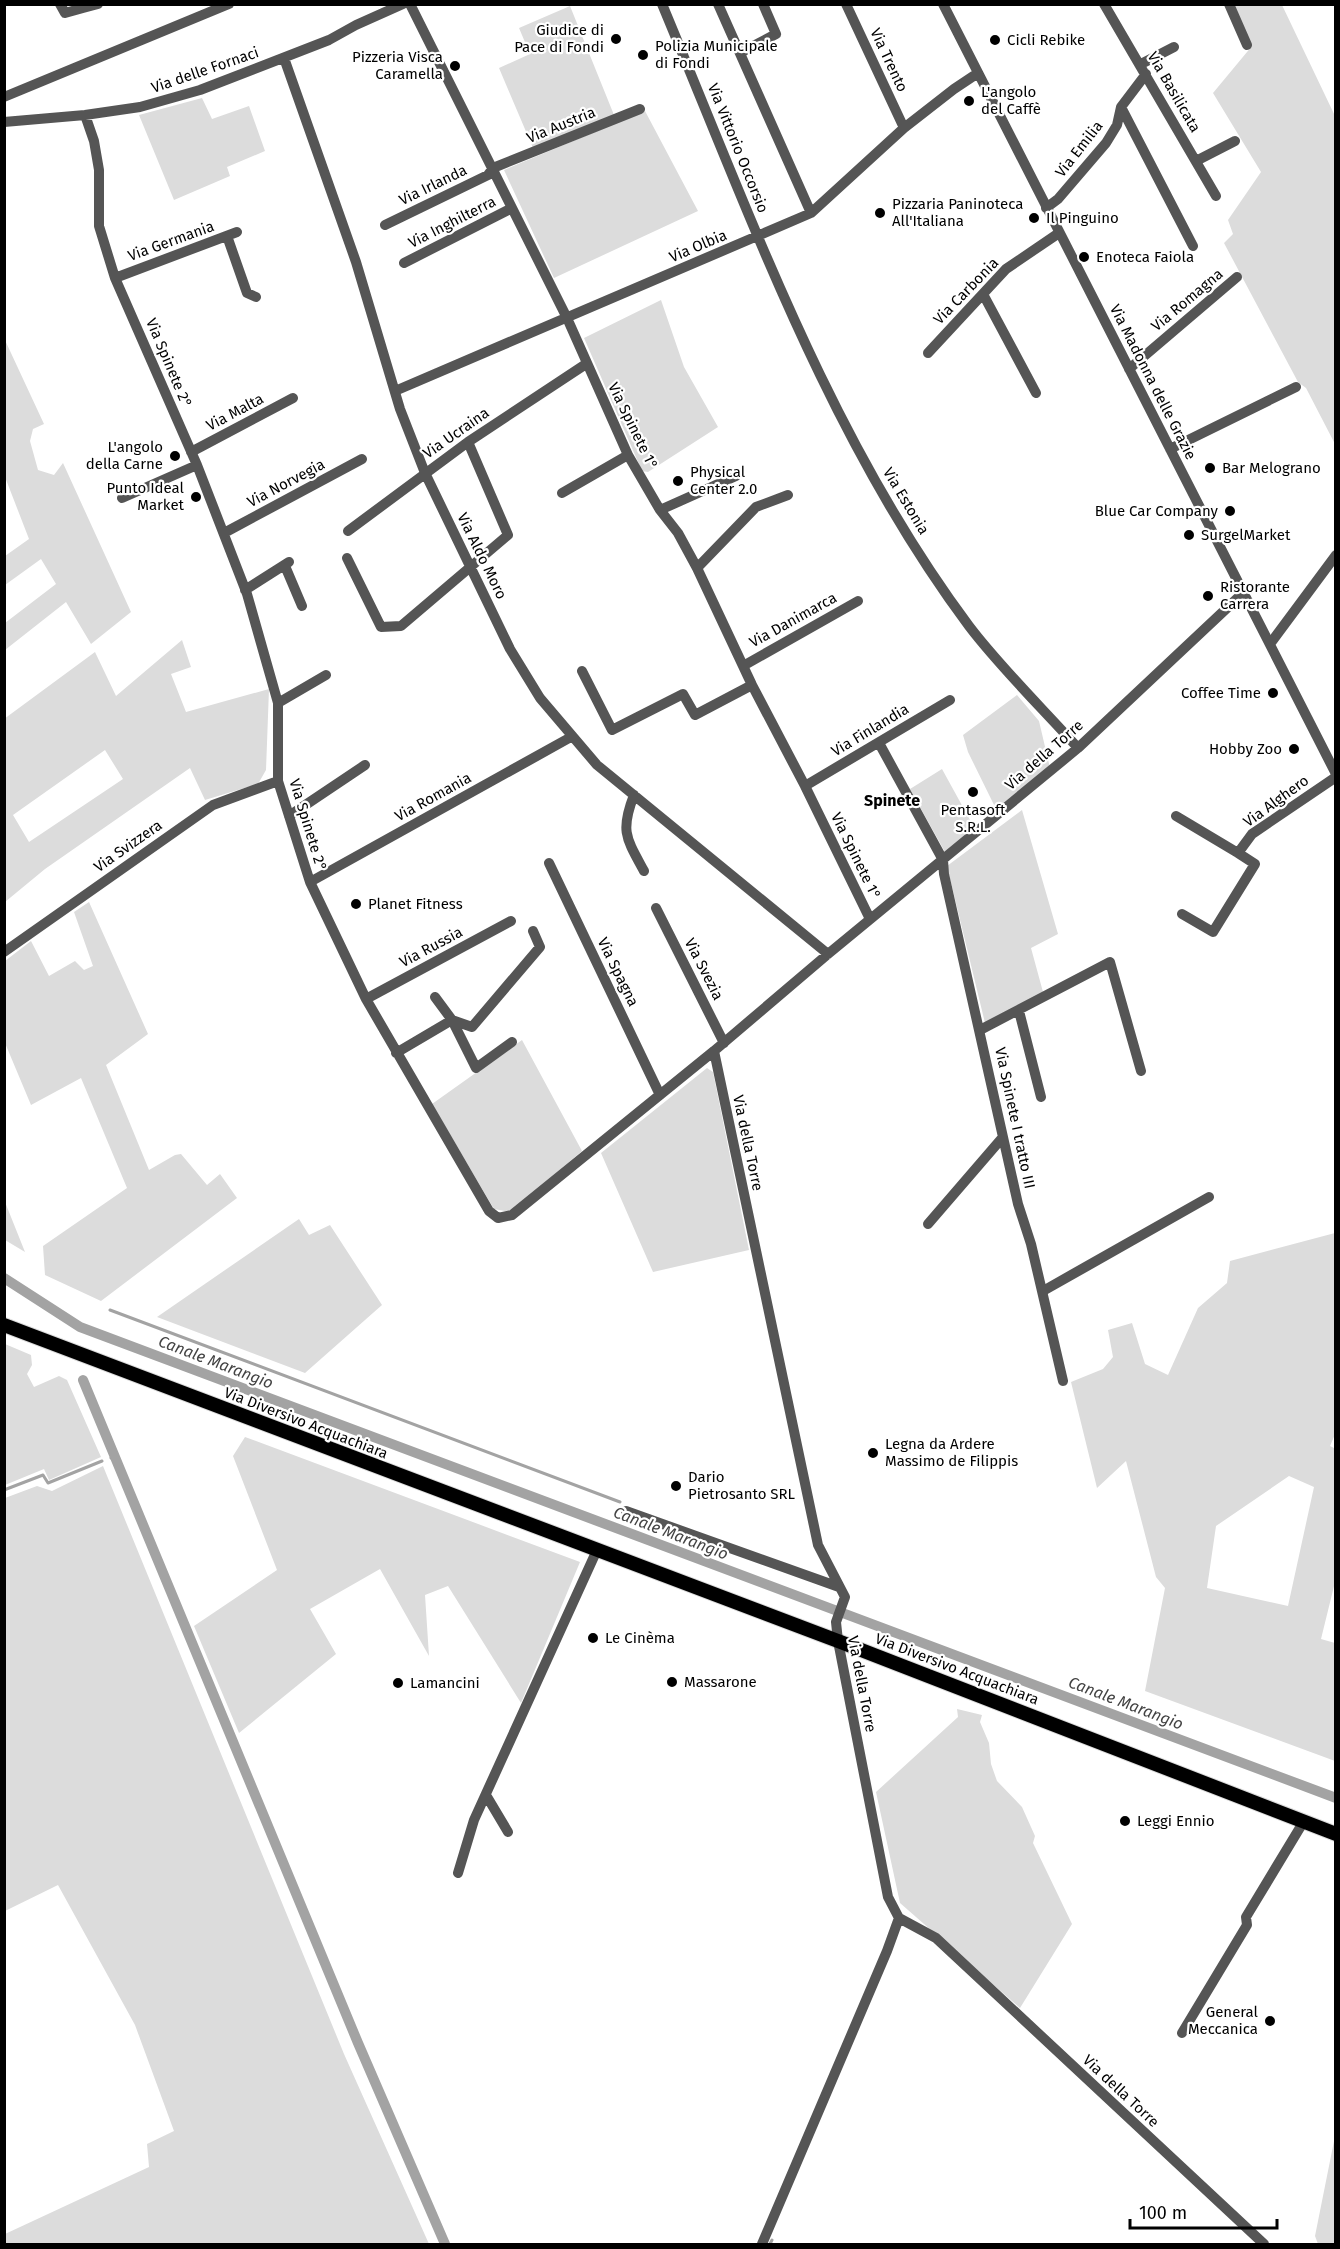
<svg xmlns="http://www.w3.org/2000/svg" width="1340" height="2249" font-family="'Fira Sans',sans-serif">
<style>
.green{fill:#dcdcdc;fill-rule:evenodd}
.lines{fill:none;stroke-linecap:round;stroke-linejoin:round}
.stream{stroke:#a3a3a3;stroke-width:3}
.canal{stroke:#a3a3a3;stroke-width:10}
.major-casing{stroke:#dbdbdb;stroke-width:16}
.minor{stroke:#555;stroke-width:10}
.major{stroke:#000;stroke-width:14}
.poi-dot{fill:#000;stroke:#fff;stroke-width:2}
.labels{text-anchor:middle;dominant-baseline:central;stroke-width:4.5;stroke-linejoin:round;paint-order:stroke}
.poi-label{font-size:15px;fill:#000;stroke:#fff;text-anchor:start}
.street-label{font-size:15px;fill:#000;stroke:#fff}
.neighbourhood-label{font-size:16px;font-weight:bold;fill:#000;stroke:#fff}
.water-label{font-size:16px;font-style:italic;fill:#444;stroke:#fff}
</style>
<rect width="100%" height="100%" fill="#fff"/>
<path class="green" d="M 1234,5 L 1282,5 L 1335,116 L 1335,444 L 1306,388 L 1298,382 L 1224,243 L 1233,234 L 1228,220 L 1261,172 L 1213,93 L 1252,46 Z
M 570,6 L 614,115 L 533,148 L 499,68 L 530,54 L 519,28 Z
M 202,98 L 212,119 L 249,106 L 265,151 L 227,167 L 230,176 L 174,200 L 139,115 Z
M 645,111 L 698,211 L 554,278 L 504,170 Z
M 661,300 L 684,367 L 718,427 L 648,472 L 642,471 L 584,338 Z
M 4,338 L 44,424 L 33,429 L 30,441 L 38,470 L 54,475 L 63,463 L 131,612 L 91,644 L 66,602 L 5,650 L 5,623 L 56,584 L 41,559 L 5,585 L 5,556 L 29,539 L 5,477 Z
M 182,640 L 191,667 L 171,674 L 186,712 L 269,689 L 266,770 L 258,784 L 205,800 L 190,768 L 45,869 L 5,902 L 4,719 L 95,652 L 116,696 ZM 105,750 L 123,779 L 29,842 L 13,815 Z
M 1017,695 L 1039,721 L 1050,768 L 996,809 L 968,752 L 963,735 Z
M 942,769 L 975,829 L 945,852 L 910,789 Z
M 1022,810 L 1058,934 L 1031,948 L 1043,992 L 985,1023 L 947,866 Z
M 89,902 L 148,1034 L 106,1065 L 149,1170 L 175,1155 L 181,1154 L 207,1185 L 220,1174 L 237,1198 L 101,1301 L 45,1275 L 43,1246 L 127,1188 L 81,1078 L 31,1105 L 5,1043 L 5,961 L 31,941 L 49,976 L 75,961 L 84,970 L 93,966 L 74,912 Z
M 522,1040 L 582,1151 L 510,1212 L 494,1209 L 432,1104 Z
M 707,1068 L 713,1072 L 749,1250 L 653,1272 L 601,1153 Z
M 4,1202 L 5,1202 L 25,1252 L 5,1240 Z
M 299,1219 L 309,1235 L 330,1225 L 382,1305 L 305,1373 L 157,1317 Z
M 1335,1233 L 1336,1432 L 1330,1446 L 1336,1449 L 1335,1582 L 1321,1639 L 1335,1643 L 1335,1761 L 1145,1691 L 1165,1588 L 1156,1577 L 1126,1461 L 1097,1488 L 1071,1382 L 1103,1369 L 1113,1357 L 1108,1330 L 1132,1323 L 1145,1364 L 1168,1375 L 1198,1308 L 1227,1283 L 1230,1261 ZM 1289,1476 L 1314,1487 L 1288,1606 L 1207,1588 L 1216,1526 Z
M 5,1344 L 31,1355 L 32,1365 L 27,1374 L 34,1387 L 59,1376 L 67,1380 L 101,1457 L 49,1480 L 44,1469 L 5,1485 Z
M 245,1437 L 580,1562 L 521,1703 L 448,1586 L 425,1595 L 429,1656 L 380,1569 L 310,1609 L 336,1654 L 239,1733 L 194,1626 L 277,1570 L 233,1456 Z
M 103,1466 L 344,2054 L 429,2244 L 5,2244 L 5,2234 L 149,2167 L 147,2144 L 174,2131 L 135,2025 L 58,1885 L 5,1911 L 5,1498 L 37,1486 L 52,1491 Z
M 957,1709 L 982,1715 L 980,1722 L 989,1743 L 991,1764 L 997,1781 L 1022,1807 L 1035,1836 L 1033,1843 L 1072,1924 L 1020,2008 L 900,1903 L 876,1792 L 958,1717 Z
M 1335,2136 L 1335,2244 L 1318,2244 L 1315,2236 Z"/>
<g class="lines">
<path class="stream" d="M 110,1310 L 620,1502
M 111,1458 L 114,1456
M 4,1490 L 43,1475 L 48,1483 L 102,1461
M 770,2244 L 772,2240"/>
<path class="canal" d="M 4,1278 L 80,1327 L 1336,1798
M 83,1380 L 358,2043 L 445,2244"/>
<defs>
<path id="major" d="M 4,1325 L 838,1641 L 1336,1834"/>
</defs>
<use href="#major" class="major-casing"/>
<path class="minor" d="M 60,4 L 65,13 L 83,8 L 81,4
M 410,4 L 567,318 L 628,455 L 660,510 L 678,533 L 697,568 L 752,685 L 805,786 L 870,919
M 662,4 C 751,217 830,440 969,626 C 1000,667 1044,710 1078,748
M 718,4 L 811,213
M 846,4 L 904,128
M 943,4 L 1336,774
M 1104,4 L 1216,196
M 1229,4 L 1247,45
M 83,8 L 98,4
M 740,53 L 776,34 L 763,4
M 284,58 L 356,262 L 400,409 L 425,473 L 510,649 L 540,698 L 597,765 L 828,954
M 1141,64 L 1174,47
M 4,97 L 229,4
M 1121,107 L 1193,246
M 85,115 L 94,141 L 99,170 L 99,226 L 115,278 L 197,465 L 247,594 L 278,703 L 278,781 L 310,882 L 366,999 L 489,1211 L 498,1218 L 512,1215 L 714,1051 L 828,954 L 1078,748 L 1243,593
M 4,122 L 85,115 L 140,107 L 200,90 L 329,40 L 356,25 L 403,4
M 1196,161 L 1235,141
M 1046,208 L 1058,199 L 1106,143 L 1117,125 L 1121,107 L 1146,74
M 385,225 L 488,175 L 493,168 L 640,109
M 227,236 L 247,293 L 256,297
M 404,263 L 512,208
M 115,278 L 237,232
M 983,294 L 1036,393
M 928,353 L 1006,269 L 1059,233
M 1129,369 L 1237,277
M 395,391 L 811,213 L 904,128 L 954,89 L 978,73
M 1170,449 L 1296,387
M 191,452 L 293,398
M 562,493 L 628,455
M 122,498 L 197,465
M 660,510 L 736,476
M 348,531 L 468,442 L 586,364
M 224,533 L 362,459
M 347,558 L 381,627 L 401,626 L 508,535 L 468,442
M 285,566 L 302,606
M 697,568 L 756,507 L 788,495
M 245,590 L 289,562
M 1270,644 L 1336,555
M 743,666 L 858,601
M 582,671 L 612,730 L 683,694 L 695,715 L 752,685
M 278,703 L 326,675
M 879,743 L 943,860 L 944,874 L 1018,1204 L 1031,1244 L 1063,1381
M 805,786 L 950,700
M 634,795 C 620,831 626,838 644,871
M 289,816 L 365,765
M 1176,816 L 1238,853 L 1252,834 L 1336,777
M 549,863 L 660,1095
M 310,882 L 571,737
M 656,908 L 724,1043
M 1182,914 L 1213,932 L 1255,864 L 1238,853
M 4,952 L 213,805 L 278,781
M 435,997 L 452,1020 L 472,1027 L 540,947 L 533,931
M 366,999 L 511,921
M 1019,1011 L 1041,1097
M 980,1030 L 1110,962 L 1141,1071
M 714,1051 L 818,1545 L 845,1597 L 836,1622 L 838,1641 L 888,1897 L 899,1918 L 887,1951 L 762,2244
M 396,1053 L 452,1020 L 476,1068 L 512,1042
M 928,1224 L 1003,1137
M 1043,1291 L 1209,1197
M 626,1511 L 839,1587
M 486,1795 L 508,1832
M 458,1873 L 474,1820 L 597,1550
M 899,1918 L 936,1938 L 1264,2244
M 1182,2033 L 1247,1925 L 1246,1917 L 1304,1821"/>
<use href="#major" class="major"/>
</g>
<g class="poi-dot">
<circle cx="616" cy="39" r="6"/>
<circle cx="995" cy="40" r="6"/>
<circle cx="643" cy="55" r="6"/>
<circle cx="455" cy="66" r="6"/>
<circle cx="969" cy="101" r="6"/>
<circle cx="880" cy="213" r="6"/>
<circle cx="1034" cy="218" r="6"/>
<circle cx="1084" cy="257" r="6"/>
<circle cx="175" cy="456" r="6"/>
<circle cx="1210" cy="468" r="6"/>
<circle cx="678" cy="481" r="6"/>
<circle cx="196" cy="497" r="6"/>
<circle cx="1230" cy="511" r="6"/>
<circle cx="1189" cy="535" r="6"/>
<circle cx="1208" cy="596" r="6"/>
<circle cx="1273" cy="693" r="6"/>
<circle cx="1294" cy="749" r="6"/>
<circle cx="973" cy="792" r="6"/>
<circle cx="356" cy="904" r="6"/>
<circle cx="873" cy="1453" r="6"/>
<circle cx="676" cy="1486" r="6"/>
<circle cx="593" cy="1638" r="6"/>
<circle cx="672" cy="1682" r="6"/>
<circle cx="398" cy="1683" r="6"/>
<circle cx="1125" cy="1821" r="6"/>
<circle cx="1270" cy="2021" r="6"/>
</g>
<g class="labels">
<g class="poi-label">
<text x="604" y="30" text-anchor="end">Giudice di<tspan x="604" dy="17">Pace di Fondi</tspan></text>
<text x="1007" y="40">Cicli Rebike</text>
<text x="655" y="46">Polizia Municipale<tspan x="655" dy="17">di Fondi</tspan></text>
<text x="443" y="57" text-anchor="end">Pizzeria Visca<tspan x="443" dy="17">Caramella</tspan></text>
<text x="981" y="92">L'angolo<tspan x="981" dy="17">del Caffè</tspan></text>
<text x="892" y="204">Pizzaria Paninoteca<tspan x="892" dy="17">All'Italiana</tspan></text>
<text x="1046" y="218">Il Pinguino</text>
<text x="1096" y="257">Enoteca Faiola</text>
<text x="163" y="447" text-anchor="end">L'angolo<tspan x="163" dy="17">della Carne</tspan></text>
<text x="1222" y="468">Bar Melograno</text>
<text x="690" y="472">Physical<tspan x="690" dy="17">Center 2.0</tspan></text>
<text x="184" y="488" text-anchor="end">Punto Ideal<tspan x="184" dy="17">Market</tspan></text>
<text x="1218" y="511" text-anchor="end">Blue Car Company</text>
<text x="1201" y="535">SurgelMarket</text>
<text x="1220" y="587">Ristorante<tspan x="1220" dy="17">Carrera</tspan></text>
<text x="1261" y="693" text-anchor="end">Coffee Time</text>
<text x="1282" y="749" text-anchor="end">Hobby Zoo</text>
<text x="973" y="810" text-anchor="middle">Pentasoft<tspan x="973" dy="17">S.R.L.</tspan></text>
<text x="368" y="904">Planet Fitness</text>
<text x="885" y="1444">Legna da Ardere<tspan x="885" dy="17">Massimo de Filippis</tspan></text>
<text x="688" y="1477">Dario<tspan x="688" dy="17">Pietrosanto SRL</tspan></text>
<text x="605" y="1638">Le Cinèma</text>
<text x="684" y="1682">Massarone</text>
<text x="410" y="1683">Lamancini</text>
<text x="1137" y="1821">Leggi Ennio</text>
<text x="1258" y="2012" text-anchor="end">General<tspan x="1258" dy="17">Meccanica</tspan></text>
</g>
<g class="street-label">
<text transform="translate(889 60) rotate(65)">Via Trento</text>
<text transform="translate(205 70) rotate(-19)">Via delle Fornaci</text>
<text transform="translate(1174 92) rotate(60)">Via Basilicata</text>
<text transform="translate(561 125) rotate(-22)">Via Austria</text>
<text transform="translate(738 148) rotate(68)">Via Vittorio Occorsio</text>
<text transform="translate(1079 149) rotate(-52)">Via Emilia</text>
<text transform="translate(433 185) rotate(-26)">Via Irlanda</text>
<text transform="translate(452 222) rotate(-27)">Via Inghilterra</text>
<text transform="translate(171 241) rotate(-20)">Via Germania</text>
<text transform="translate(698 246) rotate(-23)">Via Olbia</text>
<text transform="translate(966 291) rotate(-46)">Via Carbonia</text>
<text transform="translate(1187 300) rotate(-40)">Via Romagna</text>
<text transform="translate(169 363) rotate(67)">Via Spinete 2°</text>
<text transform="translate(1153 382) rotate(63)">Via Madonna delle Grazie</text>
<text transform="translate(235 412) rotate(-28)">Via Malta</text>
<text transform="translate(633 426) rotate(64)">Via Spinete 1°</text>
<text transform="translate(456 433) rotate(-35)">Via Ucraina</text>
<text transform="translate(286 483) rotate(-28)">Via Norvegia</text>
<text transform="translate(906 501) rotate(59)">Via Estonia</text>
<text transform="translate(482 556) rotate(64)">Via Aldo Moro</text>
<text transform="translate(793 620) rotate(-29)">Via Danimarca</text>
<text transform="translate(870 730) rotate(-31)">Via Finlandia</text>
<text transform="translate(1044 755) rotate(-41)">Via della Torre</text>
<text transform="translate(433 797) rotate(-29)">Via Romania</text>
<text transform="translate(1276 801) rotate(-36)">Via Alghero</text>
<text transform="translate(308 825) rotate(73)">Via Spinete 2°</text>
<text transform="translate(128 846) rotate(-35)">Via Svizzera</text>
<text transform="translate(856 856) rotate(64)">Via Spinete 1°</text>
<text transform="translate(431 947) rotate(-28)">Via Russia</text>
<text transform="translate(704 969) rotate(63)">Via Svezia</text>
<text transform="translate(618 972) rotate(64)">Via Spagna</text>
<text transform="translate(1015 1118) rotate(78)">Via Spinete I tratto III</text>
<text transform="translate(748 1143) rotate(78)">Via della Torre</text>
<text transform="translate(306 1423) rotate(21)">Via Diversivo Acquachiara</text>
<text transform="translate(957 1669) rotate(21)">Via Diversivo Acquachiara</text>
<text transform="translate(862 1684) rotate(79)">Via della Torre</text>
<text transform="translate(1121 2091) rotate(43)">Via della Torre</text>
</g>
<g class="neighbourhood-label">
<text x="892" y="800">Spinete</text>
</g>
<g class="water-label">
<text transform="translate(216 1362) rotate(21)">Canale Marangio</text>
<text transform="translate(671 1533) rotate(21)">Canale Marangio</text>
<text transform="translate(1126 1703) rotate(21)">Canale Marangio</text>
</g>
</g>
<rect width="1340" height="2249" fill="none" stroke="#000000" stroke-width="12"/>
<path d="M1130 2219v9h147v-9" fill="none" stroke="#000000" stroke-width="3"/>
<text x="1139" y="2219" font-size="18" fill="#000000" stroke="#ffffff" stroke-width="4.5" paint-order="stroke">100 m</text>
</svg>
